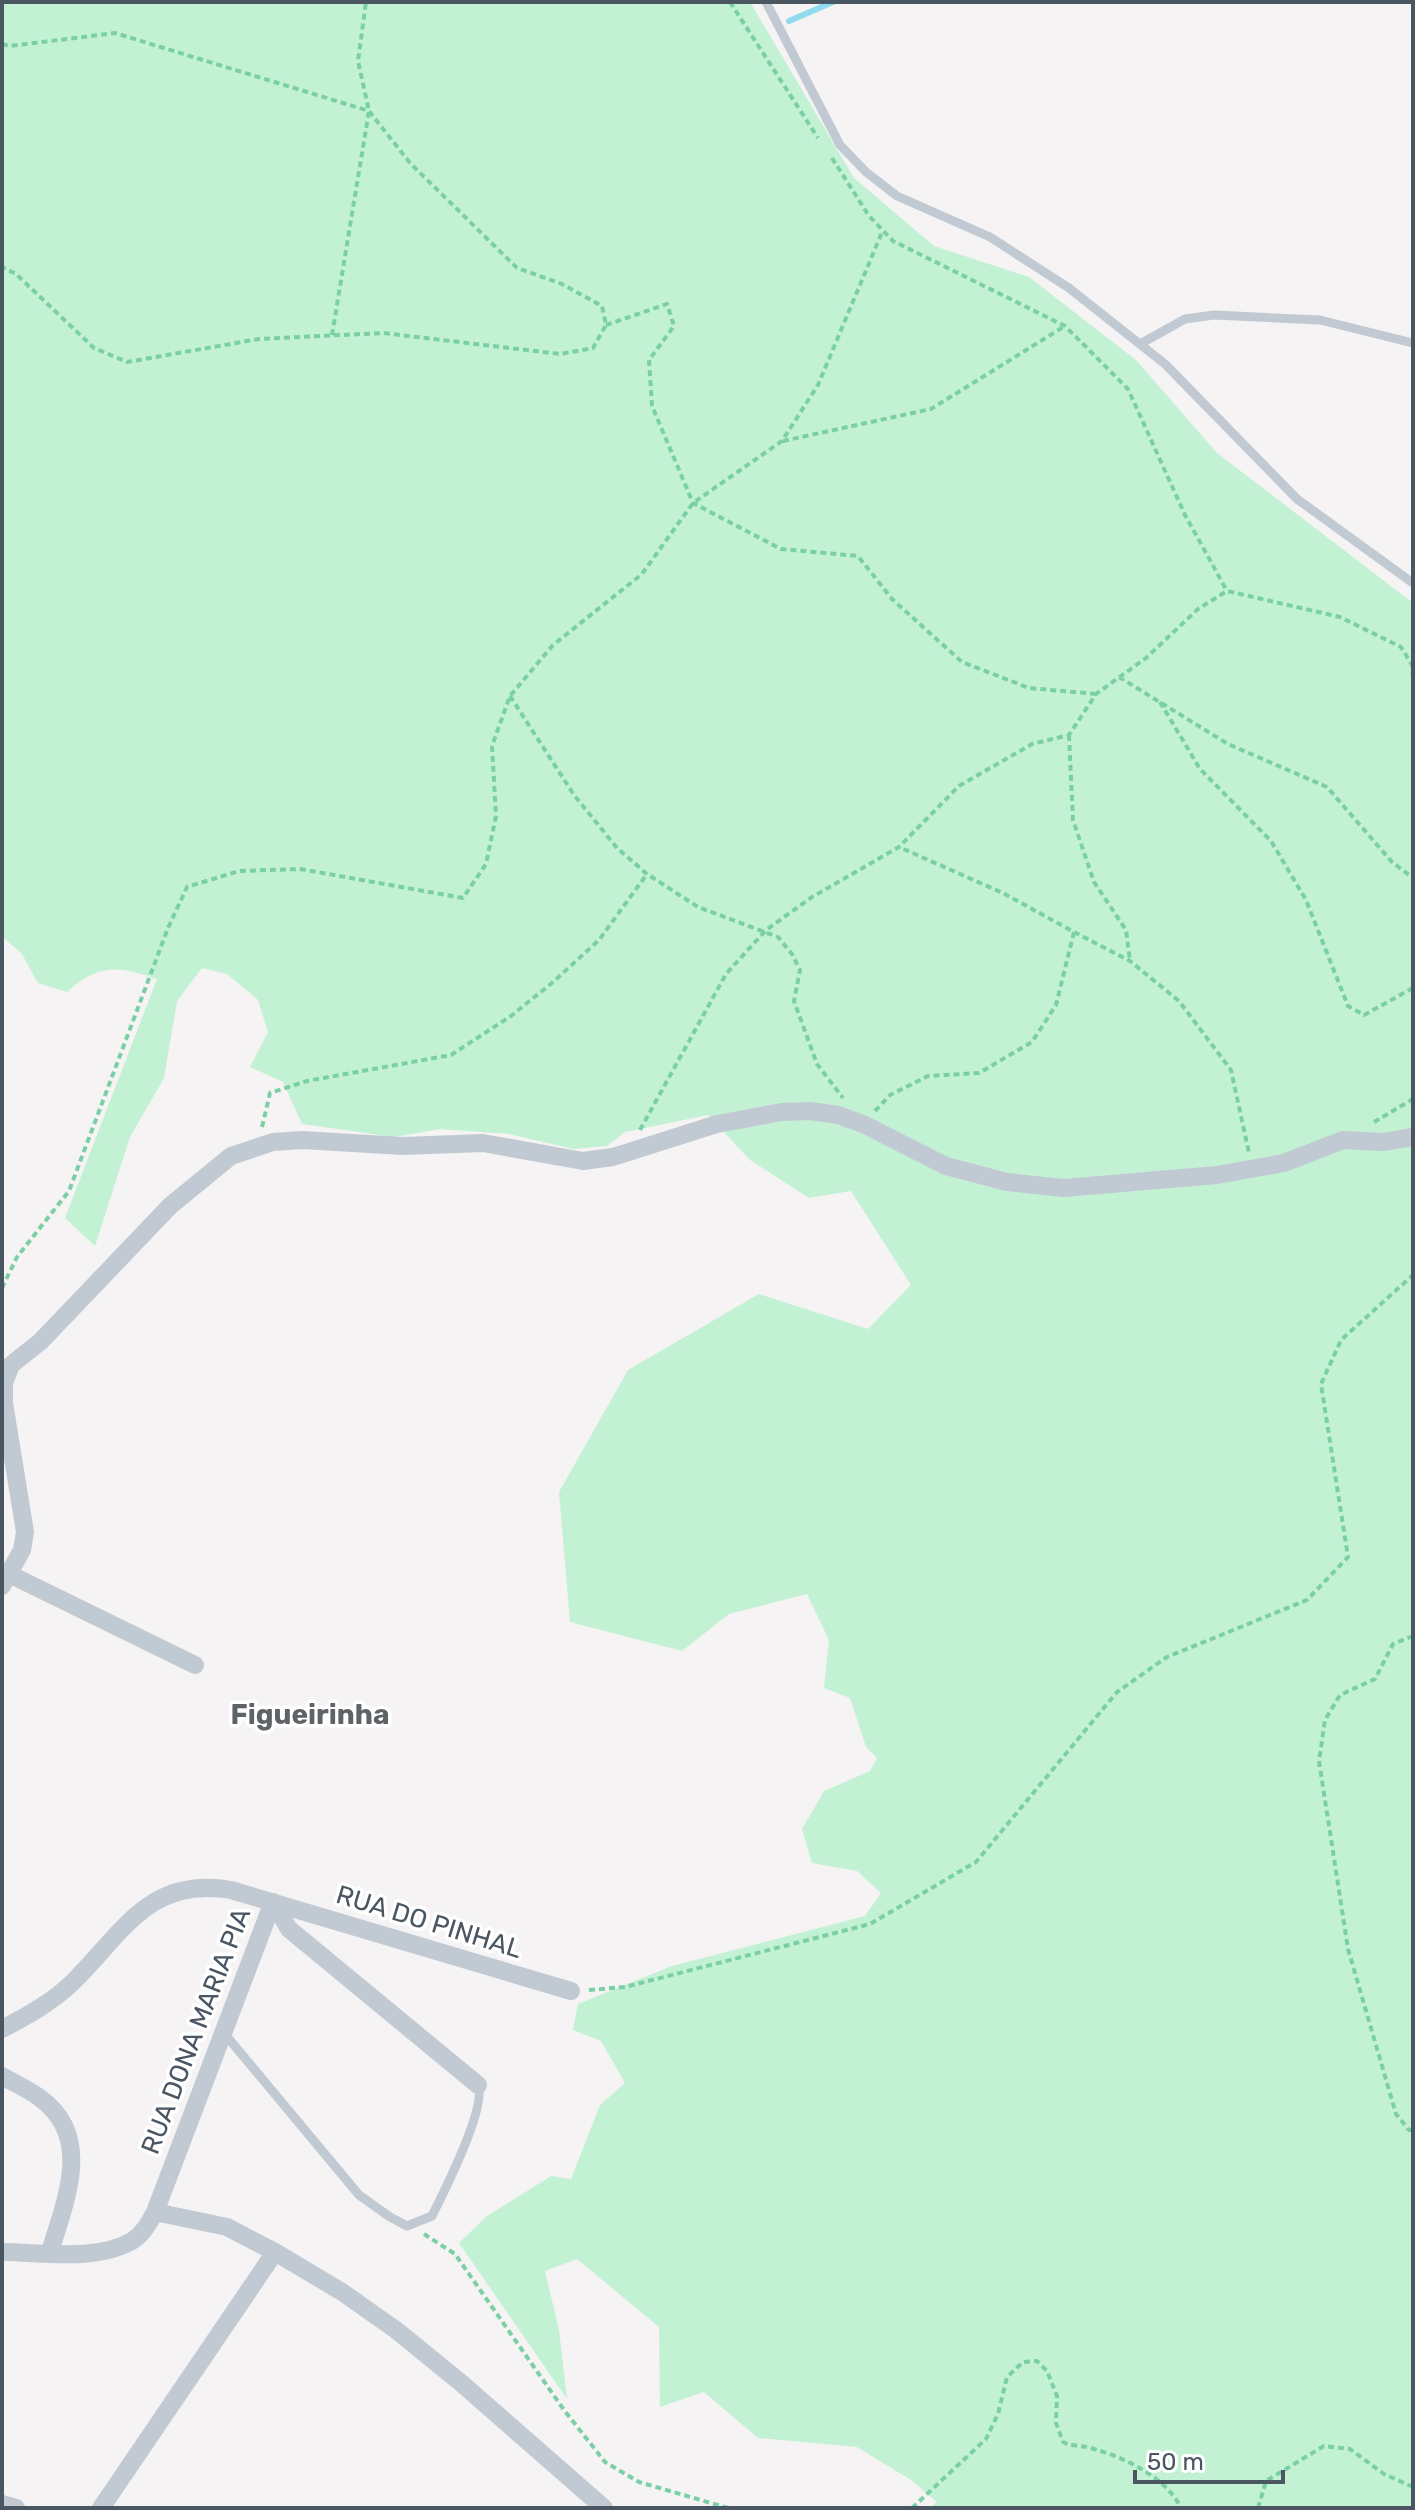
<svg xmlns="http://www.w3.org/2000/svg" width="1415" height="2510" font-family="Rubik,sans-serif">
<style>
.green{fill:#c3f1d4}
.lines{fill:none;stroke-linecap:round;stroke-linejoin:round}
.stream{stroke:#90dcee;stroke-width:6}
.path{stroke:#7ad0a4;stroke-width:4;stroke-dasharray:6 4;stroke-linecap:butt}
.lane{stroke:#c1cad2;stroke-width:9}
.street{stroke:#c1cad2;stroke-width:18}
.labels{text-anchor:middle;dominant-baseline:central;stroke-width:7;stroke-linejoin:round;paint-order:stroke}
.street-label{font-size:26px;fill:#4a5661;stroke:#fff}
.neighbourhood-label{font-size:28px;font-weight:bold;fill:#5f6368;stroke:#fff}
</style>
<rect width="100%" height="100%" fill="#f5f3f3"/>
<path class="green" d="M 2,2 L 750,2 L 854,178 L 934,246 L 1029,277 L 1136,360 L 1217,453 L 1413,603 L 1413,2508 L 929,2508 L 937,2502 L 911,2480 L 857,2447 L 758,2438 L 704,2392 L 660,2407 L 659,2327 L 577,2259 L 545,2271 L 559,2330 L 567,2399 L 459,2243 L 487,2216 L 551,2176 L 571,2179 L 600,2105 L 625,2083 L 601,2041 L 573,2030 L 578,2004 L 672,1966 L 865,1916 L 881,1893 L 857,1871 L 812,1863 L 802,1829 L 824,1791 L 870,1771 L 877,1758 L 866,1747 L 850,1698 L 824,1688 L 829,1640 L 807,1594 L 729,1614 L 682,1651 L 570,1622 L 559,1492 L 628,1370 L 759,1294 L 868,1329 L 911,1285 L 851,1191 L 809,1198 L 750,1160 L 708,1115 L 625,1132 L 607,1146 L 573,1149 L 509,1134 L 440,1129 L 394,1137 L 302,1124 L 283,1082 L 250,1067 L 268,1032 L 258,1000 L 227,974 L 202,968 L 177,1001 L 164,1078 L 130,1137 L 95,1246 L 65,1218 L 157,979 C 118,966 99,963 67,992 L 38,983 L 22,954 L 2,936 Z"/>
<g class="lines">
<path class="stream" d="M 789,21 L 833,2"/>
<path class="path" d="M 730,2 L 818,138
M 2,44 L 10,46 L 115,33 L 369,111 L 410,163 L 517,268 L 562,284 L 602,306 L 606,325 L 593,348 L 560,354 L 383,333 L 259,339 L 127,362 L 94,348 L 16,274 L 2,267
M 832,158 L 869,216 L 893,241 L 1065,326 L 1128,389 L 1185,515 L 1227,591
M 606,325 L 667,304 L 674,326 L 649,360 L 652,406 L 693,503 L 781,549 L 858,556 L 892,599 L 962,662 L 1029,688 L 1096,694
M 332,335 L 369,111 L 358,61 L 366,2
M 783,441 L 931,409 L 1065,326
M 1119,677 L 1228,744 L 1327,787 L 1392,862 L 1413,878
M 510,696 L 574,795 L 617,848 L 647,874 L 698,907 L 778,937 L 792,954 L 800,970 L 794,1001 L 817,1064 L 843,1098
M 1160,702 L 1200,769 L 1271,841 L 1306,900 L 1348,1006 L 1364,1015 L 1413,988
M 1069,735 L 1073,820 L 1094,882 L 1126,930 L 1130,961
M 1074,932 L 1130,961 L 1179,1001 L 1231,1070 L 1249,1153
M 875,1111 L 890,1095 L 928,1076 L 979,1073 L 1032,1042 L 1056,1005 L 1074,932 L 1003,893 L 899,847
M 1374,1122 L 1413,1099
M 262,1127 L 270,1093 L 307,1081 L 451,1055 L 511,1016 L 552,983 L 599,940 L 647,874
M 640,1130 L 726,974 L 766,930 L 812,897 L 899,847 L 959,786 L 1032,744 L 1069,735 L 1096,694 L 1146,658 L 1198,609 L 1227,591 L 1340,617 L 1401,647 L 1412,665 L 1413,677
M 2,1288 L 17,1257 L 69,1191 L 168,928 L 187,887 L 239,871 L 300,869 L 463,898 L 486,864 L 496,816 L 492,746 L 510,696 L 553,645 L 642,574 L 693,503 L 782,441 L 818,385 L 883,230
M 1413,1636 L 1393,1644 L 1375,1679 L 1340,1695 L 1325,1720 L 1319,1761 L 1348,1949 L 1396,2114 L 1409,2130 L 1413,2130
M 589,1990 L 625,1987 L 870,1924 L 976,1862 L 1117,1692 L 1167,1657 L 1307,1600 L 1348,1557 L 1321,1384 L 1341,1340 L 1413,1275
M 424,2234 L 455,2254 L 564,2410 L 605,2462 L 639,2482 L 728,2508
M 912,2508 L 986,2439 L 998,2414 L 1007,2377 L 1023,2362 L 1037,2361 L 1047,2371 L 1057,2396 L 1056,2423 L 1063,2442 C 1073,2447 1083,2445 1094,2449 C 1125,2458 1166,2477 1181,2508
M 1258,2508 L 1266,2481 L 1324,2446 L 1350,2449 L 1384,2474 L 1413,2487"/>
<path class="lane" d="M 766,2 L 840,145 L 866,172 L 897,196 L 990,237 L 1069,288 L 1165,364 L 1297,499 L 1413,583
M 1140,344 L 1185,319 L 1214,315 L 1320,320 L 1413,343
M 224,2033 L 359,2195 L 390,2217 L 407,2226 L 432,2216 C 444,2192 487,2107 478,2085"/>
<path class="street" d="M 9,1574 L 195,1665
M 2,1586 L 22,1550 L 25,1532 L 4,1403 L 4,1383 L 11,1365 L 41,1341 L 170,1206 L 231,1156 L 273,1142 L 302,1140 L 403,1146 L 483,1143 L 583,1161 L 613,1157 L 717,1124 L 782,1112 L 810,1111 L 838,1115 L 863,1124 L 946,1166 L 1007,1182 L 1064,1188 L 1217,1175 L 1284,1163 L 1343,1140 L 1383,1142 L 1413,1137
M 273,1902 L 289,1929 L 478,2085
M 2,2029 C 27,2016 54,2001 74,1981 C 124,1931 150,1876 231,1890 L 571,1991
M 2,2076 C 14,2083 28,2089 40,2098 C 94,2137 65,2201 50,2252
M 155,2212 L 227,2227 L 275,2252 L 342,2292 L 396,2330 L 460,2382 L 604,2508
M 2,2252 C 43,2252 95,2262 132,2241 C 143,2234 149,2223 155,2212 L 273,1902
M 2,2504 L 16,2508
M 101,2508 L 275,2252"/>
</g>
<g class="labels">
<g class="street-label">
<text transform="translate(429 1922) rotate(17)">RUA DO PINHAL</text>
<text transform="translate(196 2031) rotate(-69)">RUA DONA MARIA PIA</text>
</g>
<g class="neighbourhood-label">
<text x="310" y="1714">Figueirinha</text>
</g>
</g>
<rect width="1415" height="2510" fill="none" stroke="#4a5661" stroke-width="8"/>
<path d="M1135 2470v12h148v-12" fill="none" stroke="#4a5661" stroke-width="4"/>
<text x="1147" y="2470" font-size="24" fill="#4a5661" stroke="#ffffff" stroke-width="6" paint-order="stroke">50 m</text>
</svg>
